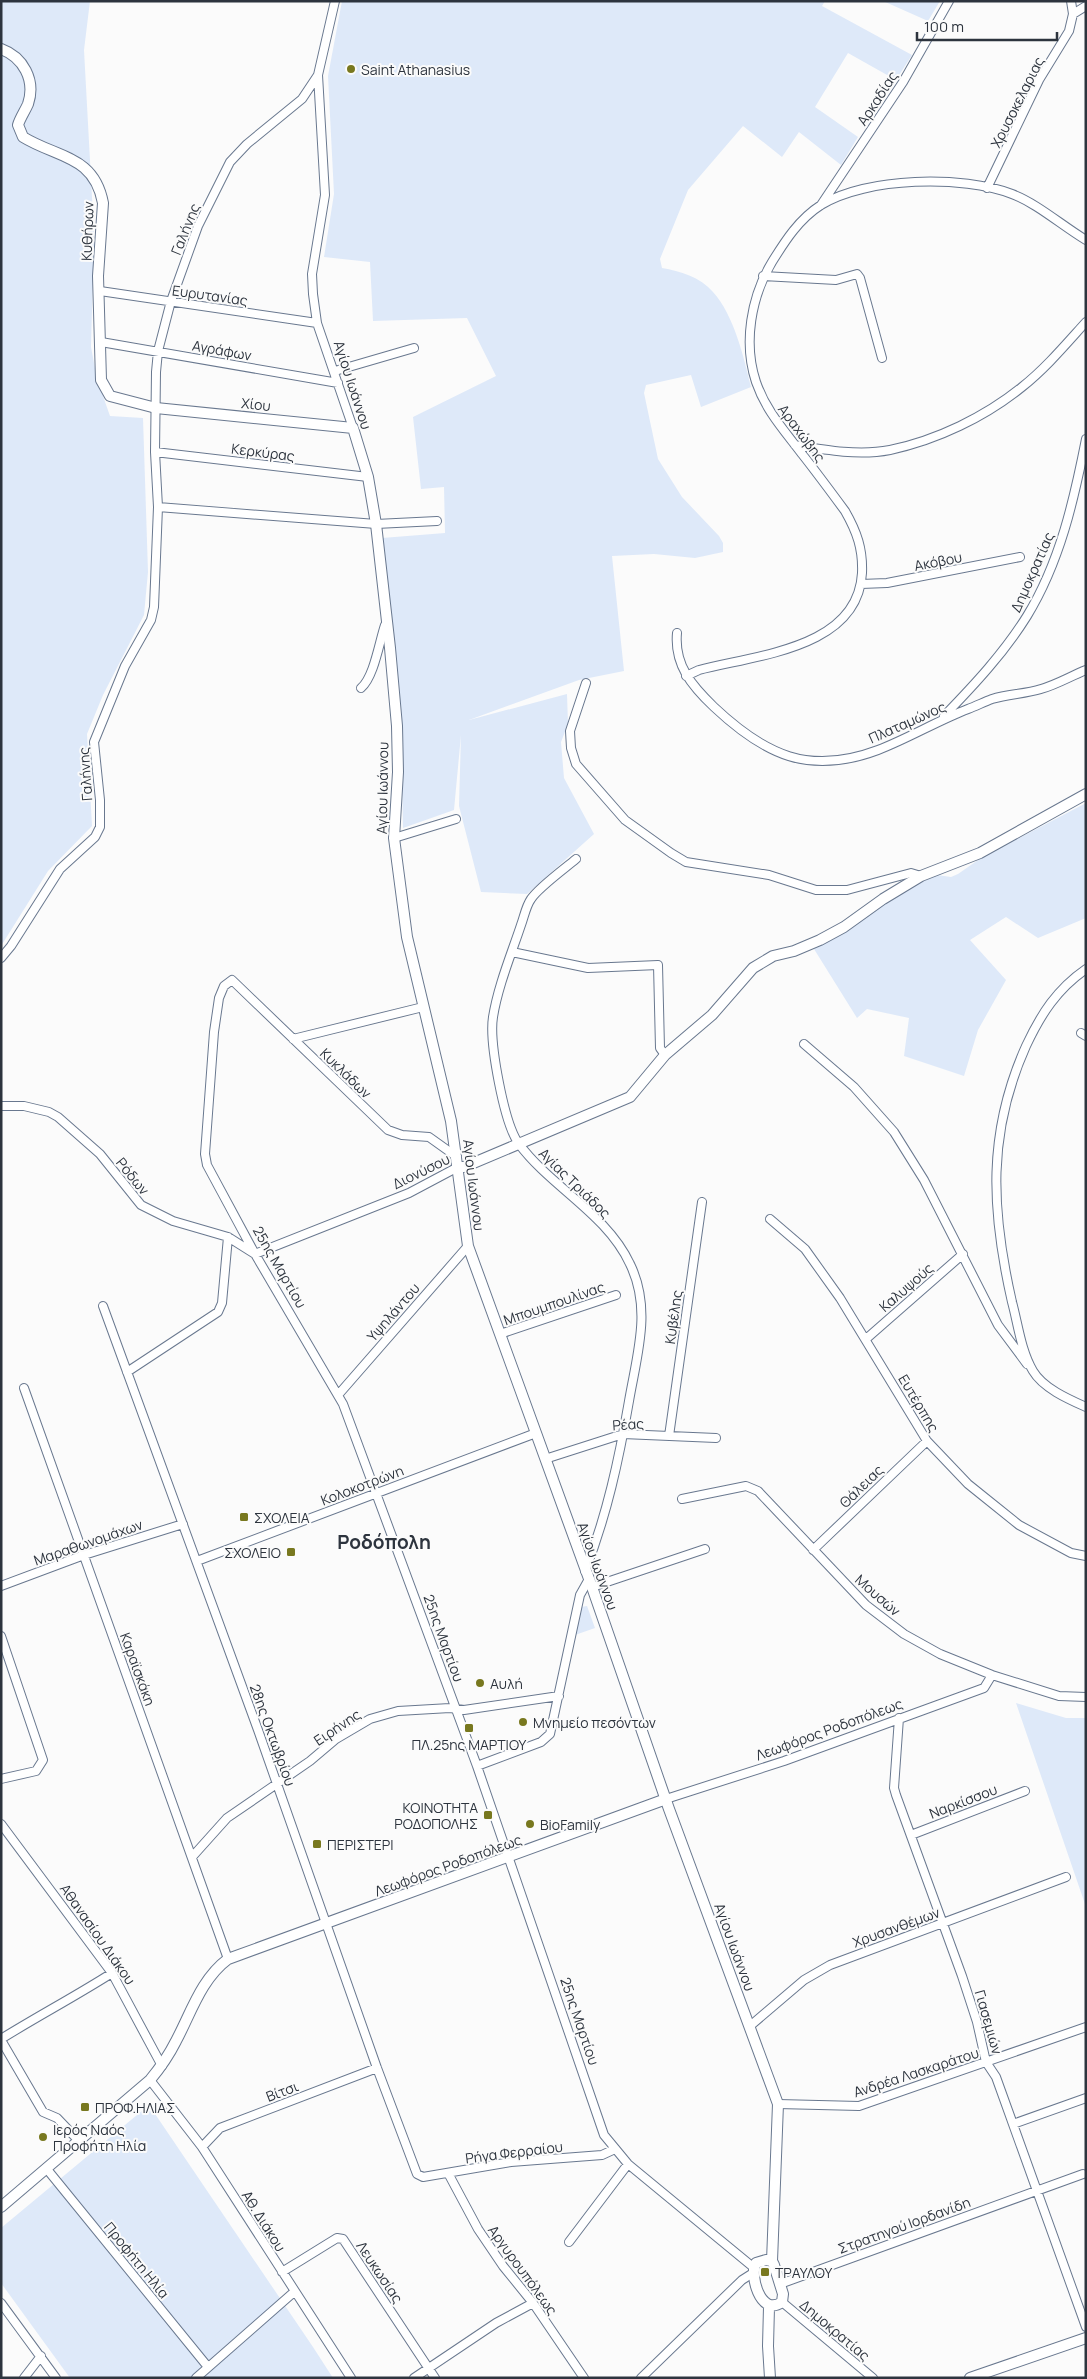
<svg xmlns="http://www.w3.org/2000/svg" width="1087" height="2379" font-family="Manrope,sans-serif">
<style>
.green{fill:#dee9f9}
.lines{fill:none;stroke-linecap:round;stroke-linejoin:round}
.minor-casing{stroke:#69788f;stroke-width:10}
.tertiary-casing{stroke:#69788f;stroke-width:12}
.minor{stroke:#fff;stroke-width:8}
.tertiary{stroke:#fff;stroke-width:10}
.poi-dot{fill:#78781f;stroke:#fbfbfb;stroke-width:2}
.labels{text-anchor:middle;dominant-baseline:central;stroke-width:4;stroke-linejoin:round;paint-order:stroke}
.poi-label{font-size:14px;fill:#2d343e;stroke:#fbfbfb;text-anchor:start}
.street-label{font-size:14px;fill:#2d343e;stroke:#fbfbfb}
.district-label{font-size:19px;font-weight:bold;fill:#2d343e;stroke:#fbfbfb}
</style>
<rect width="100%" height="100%" fill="#fbfbfb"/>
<path class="green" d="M 1,1 L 90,1 L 84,50 L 94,234 L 91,347 L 97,379 L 110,416 L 143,418 L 148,572 L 144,615 L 103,695 L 87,734 L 92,826 L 48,871 L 1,946 Z
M 342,1 L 825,1 L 822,6 L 912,55 L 896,80 L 848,53 L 815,107 L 858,137 L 841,165 L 799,132 L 782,157 L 743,126 L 688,190 L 660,259 L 662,268 C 680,271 700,277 713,292 C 734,315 744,358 751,387 L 701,407 L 691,375 L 646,385 L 644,393 L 658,459 L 682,497 L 719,536 L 723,543 L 723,552 L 695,558 L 654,554 L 612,556 L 624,671 L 579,680 L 469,720 L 567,694 L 568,724 L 561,742 L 564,778 L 594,834 L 527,894 L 481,892 L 459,806 L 461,735 L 454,810 L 403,828 L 401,729 L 382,538 L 445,533 L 444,487 L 421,489 L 413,417 L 496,376 L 467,318 L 373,321 L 370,262 L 324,257 L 334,194 L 328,76 Z
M 883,1 L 940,1 L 928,21 Z
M 1086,803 L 1086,918 L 1038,938 L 1006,917 L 970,940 L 1006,980 L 978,1030 L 964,1076 L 904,1056 L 909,1018 L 867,1009 L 857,1018 L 814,949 L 848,931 L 885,903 L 918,884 L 937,875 L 951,877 L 958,874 L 981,858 Z
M 587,1606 L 595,1628 L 575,1635 L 581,1607 Z
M 1016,1703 L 1066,1718 L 1086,1718 L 1086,1907 Z
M 149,2105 L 313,2347 L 333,2378 L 70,2378 L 1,2283 L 1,2228 Z"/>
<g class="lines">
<defs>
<path id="minor" d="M 1071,1 L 1073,14
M 318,75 L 325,195 L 312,274 L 313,294 L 317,323 L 353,428
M 987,188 L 1039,80 L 1069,31 L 1073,14 L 1086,6
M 821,205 L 903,82 L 949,1
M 763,276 L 836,280 L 857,274 L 860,278 L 882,358
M 100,291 L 317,323
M 101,342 L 338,383
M 335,371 L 414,348
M 795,445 C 825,450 859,456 890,450 C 937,440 985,417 1022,387 C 1046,368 1066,344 1086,322
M 155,452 L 368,477
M 158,507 L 376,524 L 437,521
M 861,584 L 887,583 L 1020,557
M 677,633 C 674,665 692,686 714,707 C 765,755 809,776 878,750 C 909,738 937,721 968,709 C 976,706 984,702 992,699 C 1008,694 1025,694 1041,689 C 1056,685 1071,676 1086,670
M 686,676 L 699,670 C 755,655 858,649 862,573 C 863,549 857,532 845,511 C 831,492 817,473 802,454 C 784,430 766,411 756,382 C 743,343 751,297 772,262 C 785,241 799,219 821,205 C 866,177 963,175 1012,194 C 1038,204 1061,225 1086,240
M 586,683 L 570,731 L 571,748 L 576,764 L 625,820 L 671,853 L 686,862 L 769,875 L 816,890 L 847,890 L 911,873 L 921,876
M 361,688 C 374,677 379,643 385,625
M 944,716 C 974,685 1004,653 1027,616 C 1060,562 1074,500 1086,439
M 394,838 L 456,819
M 576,859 C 564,869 538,888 531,899 C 526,906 524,917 521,925 C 511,955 498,986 493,1017 C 489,1042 504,1124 519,1144 C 551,1187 607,1214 630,1264 C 652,1309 637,1354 629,1401 C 619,1459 607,1515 585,1571
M 512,952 L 588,968 L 658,965 L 660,1048 L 665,1055
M 1,958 L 11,946 L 60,869 L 95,837 L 100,827 L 100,800 L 94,742 L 125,666 L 151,620 L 154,607 L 158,507 L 155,452 L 156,372 L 158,351 L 171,301 L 198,226 L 230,162 L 247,144 L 302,99 L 318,75 L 335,1
M 1086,969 C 1057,989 1041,1014 1026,1046 C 987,1133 991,1210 1012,1302 C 1018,1324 1021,1351 1033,1371 C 1043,1388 1068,1399 1086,1407
M 1081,1033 L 1086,1036
M 293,1039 L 423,1007
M 804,1044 L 854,1087 L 894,1132 L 924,1180 L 998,1325 L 1027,1364
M 1,1106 L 24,1106 L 49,1112 L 58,1117 L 100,1154 L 141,1205 L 173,1221 L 228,1237 L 255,1254 L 409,1193 L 458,1167
M 457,1157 L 429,1137 L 402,1135 L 388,1130 L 232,980 L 224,986 L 219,998 L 214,1032 L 205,1154 L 207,1165 L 255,1254 L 343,1404 L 477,1766 L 604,2135 L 628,2164 L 753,2267
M 770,1219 L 805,1249 L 840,1298 L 927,1441 L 968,1484 L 1019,1525 L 1071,1553 L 1086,1556
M 103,1306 L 258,1730 L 377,2068 L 417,2174 L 423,2177 L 511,2162 L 602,2155 L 615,2149
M 500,1334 L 616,1295
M 866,1339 L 963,1254
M 127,1372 L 218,1312 L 222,1303 L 228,1237
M 24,1388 L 228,1959
M 338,1395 L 468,1246
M 669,1436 L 702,1202
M 545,1459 L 623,1434 L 716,1438
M 682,1499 L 746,1486 L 758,1491 L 866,1605 L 904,1634 L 940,1654 L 992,1675 L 1059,1696 L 1086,1697
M 813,1550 L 927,1441
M 197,1561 L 536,1433
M 1,1586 L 84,1555 L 183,1524
M 592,1587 L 705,1549
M 1,1636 L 43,1760 L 36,1771 L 1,1779
M 899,1718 L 894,1788 L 896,1795 L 962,1976 L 977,2022 L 986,2062 L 996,2077 L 1086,2327
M 477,1766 L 541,1742 L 550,1734 L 580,1595 L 589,1579
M 666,1799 L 784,1761 L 984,1688 L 992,1675
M 1,1824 L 112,1973 L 162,2066
M 911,1835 L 1025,1791
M 192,1857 L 227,1818 L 310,1761 L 336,1739 L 370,1719 L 398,1711 L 450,1708 L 464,1710 L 559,1696
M 750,2026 L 804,1980 L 830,1965 L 1066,1877
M 1,2039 C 38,2016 76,1996 112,1973
M 1,2040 L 43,2112 L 57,2118 L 79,2141
M 150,2080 L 202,2147 L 351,2378
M 778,2104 L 859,2106 L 1086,2027
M 1013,2124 L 1086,2098
M 202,2147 L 220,2128 L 377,2068
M 46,2168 L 208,2367
M 448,2173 L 478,2229 L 503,2266 L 533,2303 L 584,2378
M 569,2242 L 628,2164
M 282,2272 L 337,2238 L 343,2239 L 435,2378
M 780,2284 L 1083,2174
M 782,2302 L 873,2378
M 1,2303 L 56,2378
M 24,2378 L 41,2356
M 196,2378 L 294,2292
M 414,2378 L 496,2323 L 533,2303
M 641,2378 L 742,2280 L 753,2273"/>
<path id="tertiary" d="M 1,49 C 23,57 36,80 28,104 C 25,111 20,118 18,125 L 23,137 C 57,158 94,155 103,203 L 98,276 L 101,380 L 110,396 L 156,408 L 353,428 L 368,477 L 376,524 L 390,648 L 397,726 L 398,772 L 394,838 L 407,937 L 451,1121 L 468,1246 L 592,1587 L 669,1809 L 778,2104 L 772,2261
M 458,1167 L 464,1167 L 630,1097 L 665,1055 L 712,1015 L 753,968 L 773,956 L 794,951 L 820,940 L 844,927 L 883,899 L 921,876 L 980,853 L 1086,794
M 1,2207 L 150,2080 C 160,2068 169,2055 176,2041 C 191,2013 201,1979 228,1959 L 666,1799
M 766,2260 L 772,2261 L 774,2265 L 783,2294 L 782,2302 C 760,2318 749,2273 756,2263 Z
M 769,2307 L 768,2346 L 770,2378
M 970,2378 L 1086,2338"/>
</defs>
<use href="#minor" class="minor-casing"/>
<use href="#tertiary" class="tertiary-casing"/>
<use href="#minor" class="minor"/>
<use href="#tertiary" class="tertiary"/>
</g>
<g class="poi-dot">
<circle cx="351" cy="69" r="5"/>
<rect x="239" y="1512" width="10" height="10" rx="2.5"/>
<rect x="286" y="1547" width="10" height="10" rx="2.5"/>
<circle cx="480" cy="1683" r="5"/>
<circle cx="523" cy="1722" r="5"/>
<rect x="464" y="1723" width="10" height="10" rx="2.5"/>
<rect x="483" y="1810" width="10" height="10" rx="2.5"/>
<circle cx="530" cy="1824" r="5"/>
<rect x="312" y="1839" width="10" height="10" rx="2.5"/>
<rect x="80" y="2102" width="10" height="10" rx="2.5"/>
<circle cx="43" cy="2137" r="5"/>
<rect x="760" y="2267" width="10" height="10" rx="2.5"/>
</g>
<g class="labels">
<g class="poi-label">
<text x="361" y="69">Saint Athanasius</text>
<text x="254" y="1517">ΣΧΟΛΕΙΑ</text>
<text x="281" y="1552" text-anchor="end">ΣΧΟΛΕΙΟ</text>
<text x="490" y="1683">Αυλή</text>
<text x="533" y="1722">Μνημείο πεσόντων</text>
<text x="469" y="1744" text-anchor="middle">ΠΛ.25ης ΜΑΡΤΙΟΥ</text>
<text x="478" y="1807" text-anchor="end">ΚΟΙΝΟΤΗΤΑ<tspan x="478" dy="16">ΡΟΔΟΠΟΛΗΣ</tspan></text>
<text x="540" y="1824">BioFamily</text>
<text x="327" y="1844">ΠΕΡΙΣΤΕΡΙ</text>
<text x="95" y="2107">ΠΡΟΦ.ΗΛΙΑΣ</text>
<text x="53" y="2129">Ιερός Ναός<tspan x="53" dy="16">Προφήτη Ηλία</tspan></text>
<text x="775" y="2272">ΤΡΑΥΛΟΥ</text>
</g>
<g class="street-label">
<text transform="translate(877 98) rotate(-57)">Αρκαδίας</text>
<text transform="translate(1017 102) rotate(-63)">Χρυσοκελαριας</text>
<text transform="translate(185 229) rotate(-68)">Γαλήνης</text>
<text transform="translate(87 231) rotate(-88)">Κυθήρων</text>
<text transform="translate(210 295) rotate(8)">Ευρυτανίας</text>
<text transform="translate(222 350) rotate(10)">Αγράφων</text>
<text transform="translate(353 385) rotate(72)">Αγίου Ιωάννου</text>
<text transform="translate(256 404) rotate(6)">Χίου</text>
<text transform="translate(802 433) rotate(53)">Αραχώβης</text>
<text transform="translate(263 452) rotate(7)">Κερκύρας</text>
<text transform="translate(938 561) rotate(-11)">Ακόβου</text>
<text transform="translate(1032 572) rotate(-66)">Δημοκρατίας</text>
<text transform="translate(907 722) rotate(-24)">Πλαταμώνος</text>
<text transform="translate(85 774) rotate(-94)">Γαλήνης</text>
<text transform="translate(382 788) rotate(-89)">Αγίου Ιωάννου</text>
<text transform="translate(346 1073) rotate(44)">Κυκλάδων</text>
<text transform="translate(421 1171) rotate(-26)">Διονύσου</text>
<text transform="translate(133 1176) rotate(51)">Ρόδων</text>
<text transform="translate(575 1183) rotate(44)">Αγίας Τριάδος</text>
<text transform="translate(474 1185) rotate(83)">Αγίου Ιωάννου</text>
<text transform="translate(280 1267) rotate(60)">25ης Μαρτίου</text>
<text transform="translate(906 1287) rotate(-41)">Καλυψούς</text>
<text transform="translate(554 1303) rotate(-19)">Μπουμπουλίνας</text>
<text transform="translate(393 1312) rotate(-49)">Υψηλάντου</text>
<text transform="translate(673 1317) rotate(-82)">Κυβέλης</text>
<text transform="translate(919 1403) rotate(59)">Ευτέρπης</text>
<text transform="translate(628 1424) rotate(-4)">Ρέας</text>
<text transform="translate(362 1485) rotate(-21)">Κολοκοτρώνη</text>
<text transform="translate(861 1486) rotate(-44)">Θάλειας</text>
<text transform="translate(88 1542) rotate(-19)">Μαραθωνομάχων</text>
<text transform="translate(598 1566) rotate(70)">Αγίου Ιωάννου</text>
<text transform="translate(878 1595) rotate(41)">Μουσών</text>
<text transform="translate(444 1638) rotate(70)">25ης Μαρτίου</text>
<text transform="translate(138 1669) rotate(70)">Καραϊσκάκη</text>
<text transform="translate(337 1727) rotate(-34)">Ειρήνης</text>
<text transform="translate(829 1729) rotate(-20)">Λεωφόρος Ροδοπόλεως</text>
<text transform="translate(273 1735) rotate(70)">28ης Οκτωβρίου</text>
<text transform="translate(963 1801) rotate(-21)">Ναρκίσσου</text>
<text transform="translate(448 1865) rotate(-20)">Λεωφόρος Ροδοπόλεως</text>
<text transform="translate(896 1927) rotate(-20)">Χρυσανθέμων</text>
<text transform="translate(98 1934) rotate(55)">Αθανασίου Διάκου</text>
<text transform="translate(735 1947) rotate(70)">Αγίου Ιωάννου</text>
<text transform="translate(580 2021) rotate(71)">25ης Μαρτίου</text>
<text transform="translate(989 2022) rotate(74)">Γιασεμιών</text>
<text transform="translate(916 2072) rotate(-18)">Ανδρέα Λασκαράτου</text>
<text transform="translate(282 2091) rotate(-21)">Βίτσι</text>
<text transform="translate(514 2152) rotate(-7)">Ρήγα Φερραίου</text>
<text transform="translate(264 2221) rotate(58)">Αθ. Διάκου</text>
<text transform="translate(904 2225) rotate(-20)">Στρατηγού Ιορδανίδη</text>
<text transform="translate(137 2260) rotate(51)">Προφήτη Ηλία</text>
<text transform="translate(523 2270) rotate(54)">Αργυρουπόλεως</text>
<text transform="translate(380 2272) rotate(56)">Λευκωσίας</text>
<text transform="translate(835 2330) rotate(40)">Δημοκρατίας</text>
</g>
<g class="district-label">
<text x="384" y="1542">Ροδόπολη</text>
</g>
</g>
<rect width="1087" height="2379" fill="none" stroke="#2d343e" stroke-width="5"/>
<path d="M917 32v8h140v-8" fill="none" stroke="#2d343e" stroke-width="2.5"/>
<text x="924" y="32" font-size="15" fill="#2d343e" stroke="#fbfbfb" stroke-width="4" paint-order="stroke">100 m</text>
</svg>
